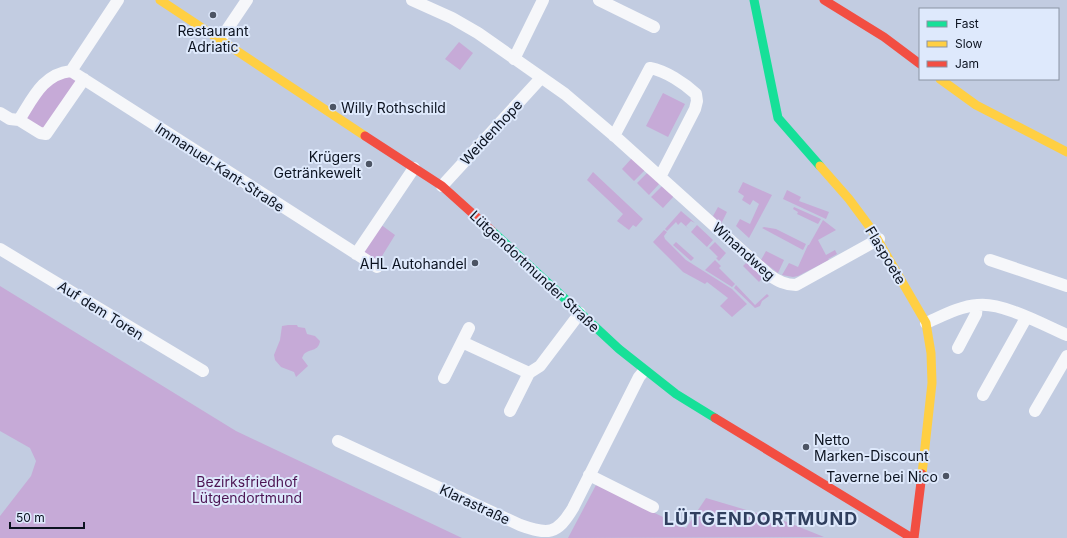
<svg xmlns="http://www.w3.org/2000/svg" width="1067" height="538" font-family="Inter,sans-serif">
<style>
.green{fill:#c6aad7}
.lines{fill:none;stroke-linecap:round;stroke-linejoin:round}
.street{stroke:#f6f7fa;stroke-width:12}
.fast{stroke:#16e098;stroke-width:9}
.slow{stroke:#ffcf43;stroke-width:9}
.jam{stroke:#f24e42;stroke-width:9}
.poi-dot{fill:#4c5464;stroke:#dee9fc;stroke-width:1.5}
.labels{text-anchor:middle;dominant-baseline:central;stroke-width:4;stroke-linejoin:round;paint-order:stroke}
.poi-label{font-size:14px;fill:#0c1320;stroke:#dee9fc;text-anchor:end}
.street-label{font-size:14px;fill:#0c1320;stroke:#dee9fc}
.park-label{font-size:14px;fill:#4d1553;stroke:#dee9fc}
.district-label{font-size:18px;font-weight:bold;letter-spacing:1px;fill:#303f5e;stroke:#dee9fc}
</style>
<rect width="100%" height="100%" fill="#c2cce1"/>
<path class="green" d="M 459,42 L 473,53 L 460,70 L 445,59 Z
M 69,76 L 77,82 L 44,130 L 25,120 L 47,83 Z
M 663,93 L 685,104 L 668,137 L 646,126 Z
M 632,158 L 645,170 L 634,181 L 622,169 Z
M 593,172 L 643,219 L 636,227 L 633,225 L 629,230 L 617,221 L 623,214 L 587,180 Z
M 648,172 L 660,183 L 649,195 L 637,183 Z
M 743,182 L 772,195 L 749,238 L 736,226 L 740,219 L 750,224 L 759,204 L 753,200 L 750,205 L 742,200 L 744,196 L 738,192 Z
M 663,185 L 675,195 L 663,208 L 651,197 Z
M 787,190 L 801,197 L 799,201 L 829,212 L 826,219 L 783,199 Z
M 718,207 L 727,212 L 721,224 L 713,216 Z
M 794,207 L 821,219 L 818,224 L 797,214 L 798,212 L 793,209 Z
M 681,211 L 695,223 L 691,221 L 686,226 L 689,229 L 681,222 L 678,225 L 676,222 L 667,231 L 665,229 Z
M 823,220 L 836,230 L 818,240 L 826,255 L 835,250 L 837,254 L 828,259 L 829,260 L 798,276 L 793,277 L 782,275 L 789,263 L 798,267 L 808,245 L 809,245 Z
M 380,224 L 395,235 L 379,261 L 364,255 L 363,250 Z
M 697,225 L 713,240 L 707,247 L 691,232 Z
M 764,227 L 776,229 L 806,244 L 803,250 L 762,228 Z
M 664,230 L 667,232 L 664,236 L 665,239 L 686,260 L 732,289 L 747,304 L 732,317 L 720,306 L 728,298 L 707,282 L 705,284 L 683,272 L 653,242 Z
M 676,242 L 694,258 L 691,261 L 673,245 Z
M 715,242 L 726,253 L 719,261 L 716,258 L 718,257 L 709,248 Z
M 766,251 L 784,260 L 778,273 L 761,260 Z
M 715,260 L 721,266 L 719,268 L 735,284 L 732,287 L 705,270 Z
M 747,262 L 763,277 L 759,282 L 743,266 Z
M 736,285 L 755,305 L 767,294 L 769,296 L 762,301 L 760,306 L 755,308 L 734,288 Z
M 0,286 L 236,431 L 462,538 L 0,538 L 0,516 L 31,476 L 36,461 L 30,448 L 0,431 Z
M 288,325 L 297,325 L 298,327 L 305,328 L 307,334 L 315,336 L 320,341 C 318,352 311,348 304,354 L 302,358 L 308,366 L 296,377 L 294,372 L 281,367 L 275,360 L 274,355 L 280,340 L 282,326 Z
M 596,485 L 686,528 L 706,498 L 787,522 L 824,537 L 568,538 Z"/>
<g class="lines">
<path class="street" d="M 412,0 L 452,18 L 478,33 L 565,94 L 618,139 L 769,275 C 778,281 785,285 796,285 L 879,239
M 599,0 L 654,27
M 220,40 L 247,0
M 514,59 L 543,0
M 71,71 L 118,0
M 84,79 L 46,134 L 40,133 L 19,120 C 33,98 43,74 71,71 L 377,267
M 0,113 L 10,119 L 19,120
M 614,136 L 650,68 C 666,71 684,83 696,94 L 697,101 L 695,109 L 660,177
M 442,186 L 541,78
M 0,249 L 203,371
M 356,254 L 414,168
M 990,260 L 1067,286
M 926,323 C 942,316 960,306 978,305 C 1002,302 1044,325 1067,335
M 469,328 L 462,342 L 529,373 L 540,366 L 580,313
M 958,348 L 976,314 L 977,305
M 444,378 L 462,342
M 983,395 L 1026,318
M 510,411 L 529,373
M 1035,411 L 1067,356
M 338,441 L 520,525 C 548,535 557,535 573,508 L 639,377 L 644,371
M 589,475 L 653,507"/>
<path class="fast" d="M 754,0 L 778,118 L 820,166
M 492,231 L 619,349 L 676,394 L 715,418"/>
<path class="slow" d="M 160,0 L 365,136
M 940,79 L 976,105 L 1067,152
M 820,166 L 849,199 L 872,230 L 926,323 L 931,353 L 932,383 L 922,474"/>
<path class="jam" d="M 824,0 L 884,37 L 920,64
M 365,136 L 442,186 L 492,231
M 715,418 L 912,538
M 914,538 L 922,474"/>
</g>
<g class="poi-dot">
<circle cx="213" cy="15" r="4"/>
<circle cx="333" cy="107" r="4"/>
<circle cx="369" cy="164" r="4"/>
<circle cx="475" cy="263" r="4"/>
<circle cx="806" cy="447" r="4"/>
<circle cx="946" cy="476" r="4"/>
</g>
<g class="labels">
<g class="poi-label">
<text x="213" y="30" text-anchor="middle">Restaurant<tspan x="213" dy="16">Adriatic</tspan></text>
<text x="341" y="107" text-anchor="start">Willy Rothschild</text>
<text x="361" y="156">Krügers<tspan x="361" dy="16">Getränkewelt</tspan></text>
<text x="467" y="263">AHL Autohandel</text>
<text x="814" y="439" text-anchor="start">Netto<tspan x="814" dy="16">Marken-Discount</tspan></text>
<text x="938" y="476">Taverne bei Nico</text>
</g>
<g class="street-label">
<text transform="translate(491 132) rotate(-47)">Weidenhope</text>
<text transform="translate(220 167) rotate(33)">Immanuel-Kant-Straße</text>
<text transform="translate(744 251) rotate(42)">Winandweg</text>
<text transform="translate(886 255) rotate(59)">Flaspoete</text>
<text transform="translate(535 271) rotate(43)">Lütgendortmunder Straße</text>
<text transform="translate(101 310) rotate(32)">Auf dem Toren</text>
<text transform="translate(475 504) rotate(25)">Klarastraße</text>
</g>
<g class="park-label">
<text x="247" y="481">Bezirksfriedhof<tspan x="247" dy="16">Lütgendortmund</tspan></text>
</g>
<g class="district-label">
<text x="761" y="518">LÜTGENDORTMUND</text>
</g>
</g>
<rect x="919" y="8" width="140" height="72" fill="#dee9fc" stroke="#8a93a4"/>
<rect x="927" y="21" width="20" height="6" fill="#16e098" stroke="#8a93a4"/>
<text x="955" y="28" font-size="12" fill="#0c1320">Fast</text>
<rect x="927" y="41" width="20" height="6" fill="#ffcf43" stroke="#8a93a4"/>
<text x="955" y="48" font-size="12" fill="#0c1320">Slow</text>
<rect x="927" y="61" width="20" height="6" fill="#f24e42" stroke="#8a93a4"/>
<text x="955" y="68" font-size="12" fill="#0c1320">Jam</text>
<path d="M10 522v6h74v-6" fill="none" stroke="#0c1320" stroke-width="2"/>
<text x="16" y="522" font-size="12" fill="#0c1320" stroke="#dee9fc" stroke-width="3" paint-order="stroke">50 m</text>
</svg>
